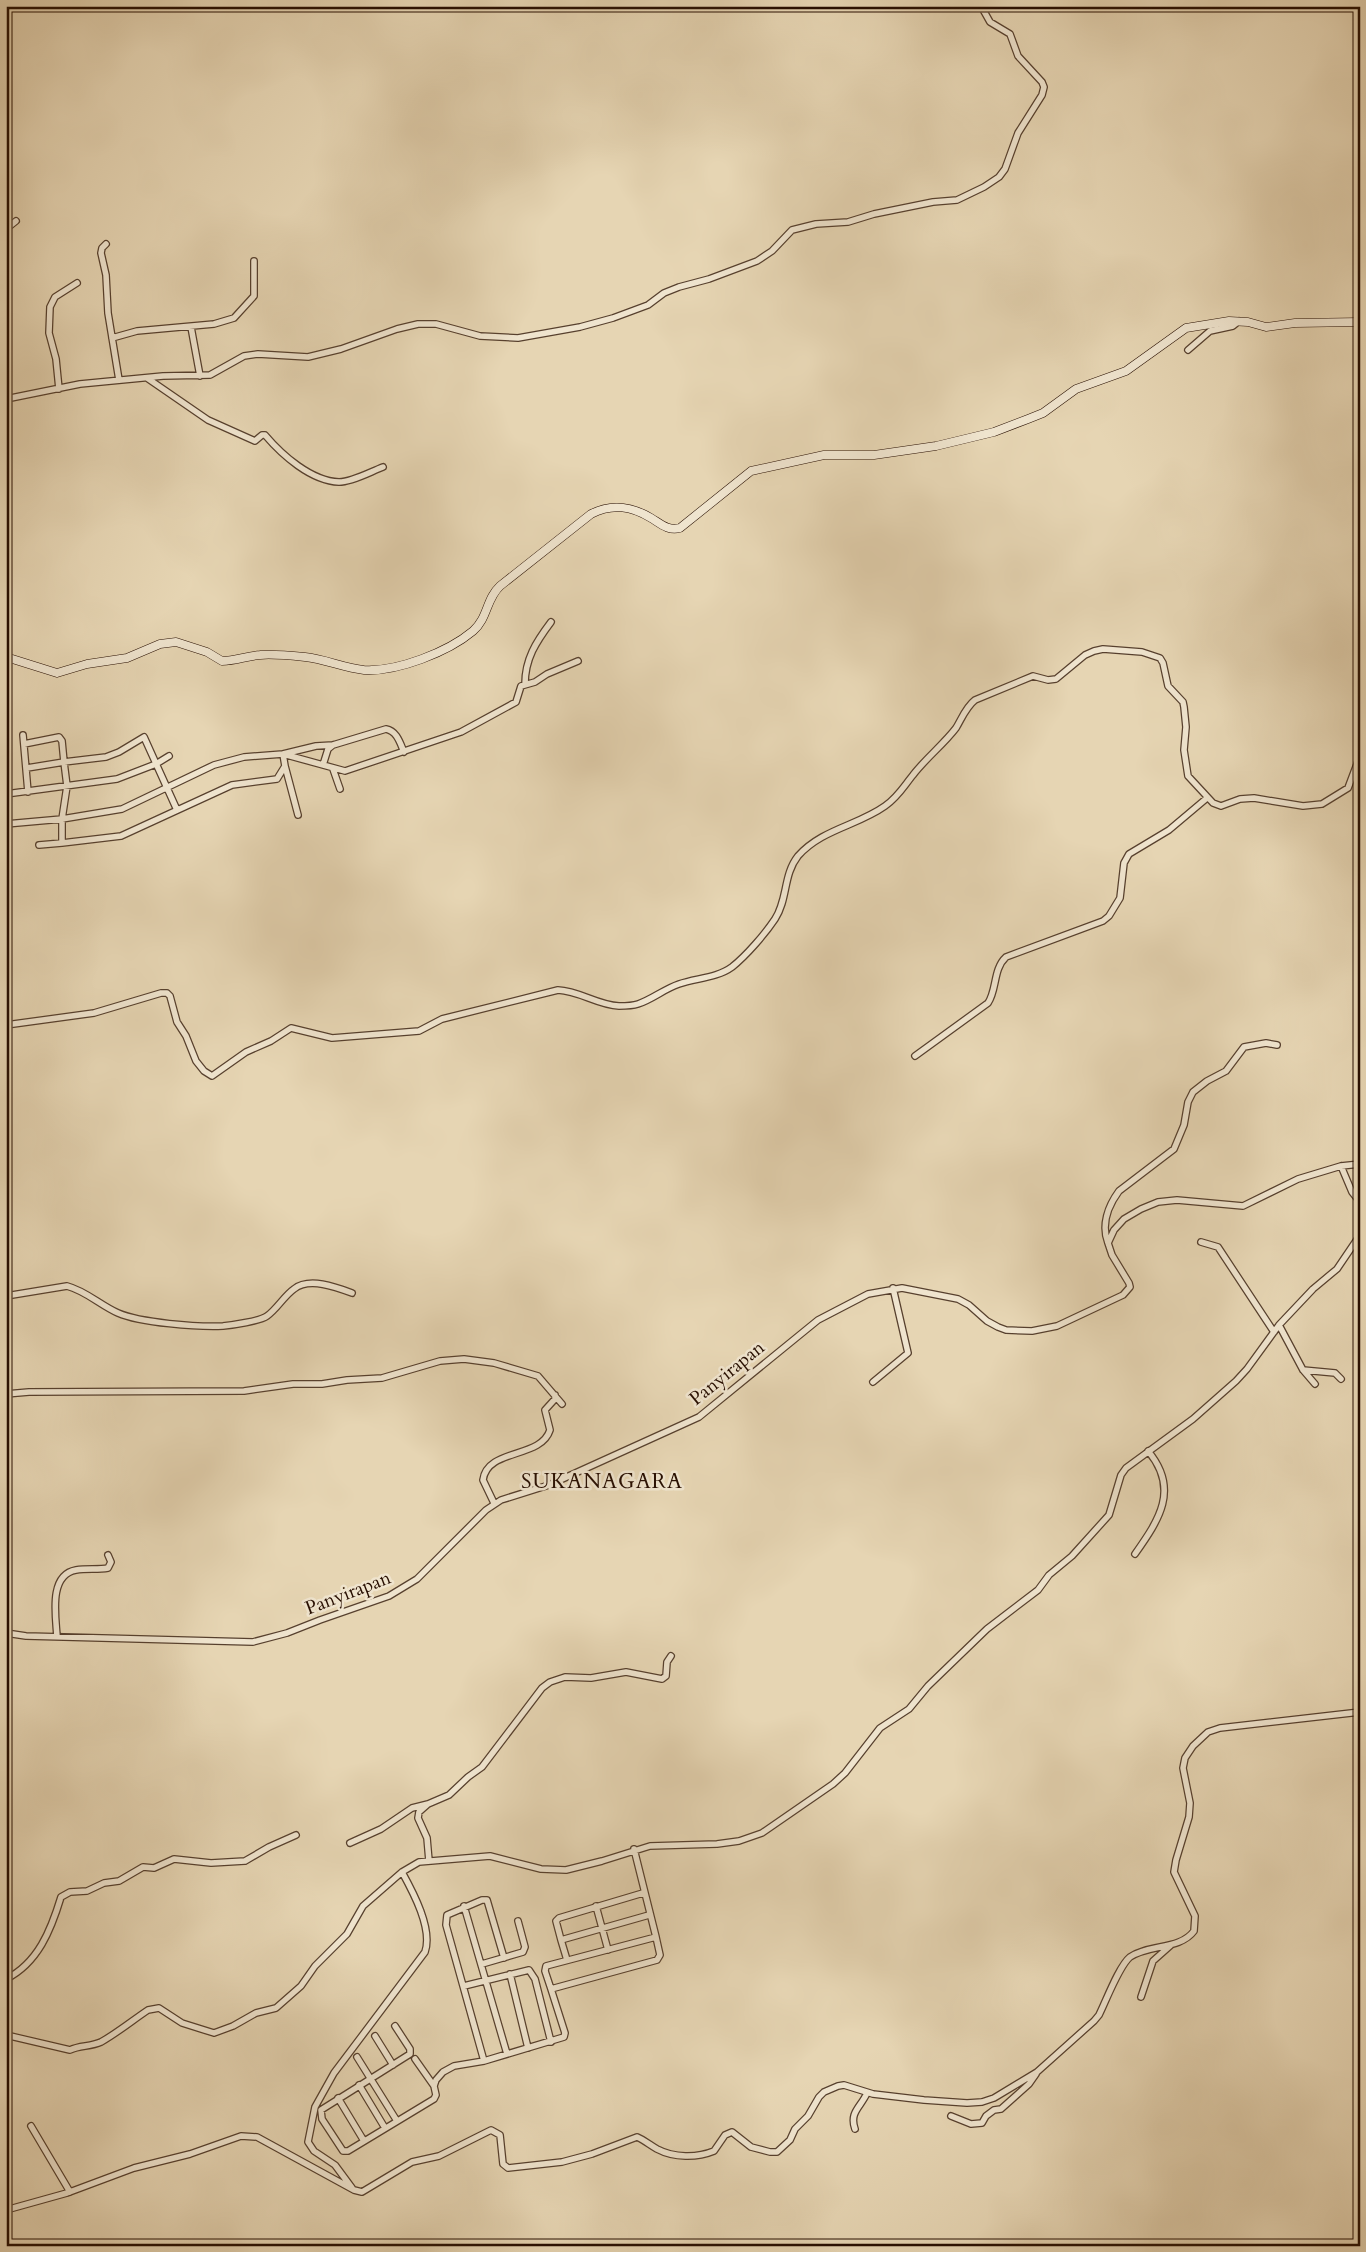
<svg xmlns="http://www.w3.org/2000/svg" width="1366" height="2252" font-family="Cardo,serif">
<style>
.lines{fill:none;stroke-linecap:round;stroke-linejoin:round}
.street-casing{stroke:#57402e;stroke-width:8}
.secondary-casing{stroke:#270e01;stroke-width:9}
.street{stroke:#efe4ce;stroke-width:5.5}
.secondary{stroke:#efe4ce;stroke-width:8}
.labels{text-anchor:middle;dominant-baseline:central;stroke-width:5;stroke-linejoin:round;paint-order:stroke}
.street-label{font-size:19px;fill:#270e01;stroke:#efe4ce}
.quarter-label{font-size:21px;letter-spacing:1px;fill:#270e01;stroke:#efe4ce}
</style>
<rect width="100%" height="100%" fill="#e6d5b3"/>
<filter id="stains"><feTurbulence type="fractalNoise" baseFrequency=".004" numOctaves="4"/><feColorMatrix values="0 0 0 0 .2 0 0 0 0 .09 0 0 0 0 .02 0 0 0 .5 -.17"/></filter>
<radialGradient id="worn" r=".72"><stop offset=".6" stop-color="#630" stop-opacity="0"/><stop offset="1" stop-color="#630" stop-opacity=".3"/></radialGradient>
<g class="lines">
<defs>
<path id="street" d="M 6,229 L 16,221
M 106,244 L 102,248 L 101,253 L 106,275 L 108,313 L 119,380
M 191,327 L 200,376
M 112,338 L 137,331 L 214,324 L 234,318 L 254,296 L 254,261
M 1188,350 L 1210,331 L 1233,326 L 1239,321
M 147,378 L 208,420 L 255,441 L 262,435 L 265,435 C 282,455 311,481 339,482 C 352,482 370,472 383,467
M 59,389 L 56,359 L 49,333 L 50,307 L 55,297 L 77,283
M 6,399 L 80,384 L 163,376 L 210,375 L 244,356 L 258,354 L 308,357 L 341,349 L 397,329 L 418,324 L 436,324 L 480,336 L 518,338 L 580,327 L 613,318 L 648,305 L 664,293 L 679,287 L 709,279 L 757,261 L 772,251 L 792,230 L 816,224 L 848,222 L 874,214 L 933,202 L 957,200 L 984,187 L 999,177 L 1005,169 L 1018,133 L 1042,95 L 1044,87 L 1042,82 L 1018,56 L 1010,34 L 990,22 L 981,6
M 525,684 C 525,659 536,642 551,622
M 23,735 L 28,792
M 24,744 L 59,737 L 62,741 L 64,762 L 106,757 L 119,752 L 144,737 L 177,810
M 323,765 L 328,749 L 333,745
M 285,766 L 298,815
M 27,768 L 64,762 L 67,786 L 62,819 L 122,809 L 214,765 L 244,757 L 283,754 L 345,771 L 461,732 L 516,702 L 521,686 L 535,682 L 547,674 L 578,661
M 333,769 L 340,789
M 6,794 L 117,779 L 156,764 L 169,756
M 6,824 L 62,819 L 62,843 L 121,836 L 232,785 L 277,779 L 285,766 L 283,754 L 316,746 L 333,745 L 386,729 C 397,731 400,743 404,752
M 39,845 L 62,843
M 6,1025 L 94,1013 L 161,993 L 167,993 L 170,996 L 177,1022 L 186,1036 L 196,1061 L 204,1071 L 212,1076 L 246,1052 L 271,1041 L 291,1028 L 332,1038 L 419,1031 L 442,1019 L 558,990 C 580,991 597,1005 619,1006 C 626,1006 632,1006 638,1004 C 653,999 664,989 679,984 C 696,978 717,978 732,967 C 746,956 765,934 775,919 C 788,899 783,875 798,856 C 822,829 857,826 885,806 C 898,797 904,786 913,775 C 926,758 943,745 956,728 C 962,718 966,707 975,700 L 1033,676 L 1048,680 L 1056,679 L 1085,655 L 1094,651 L 1103,649 L 1142,652 L 1160,658 L 1163,663 L 1168,686 L 1183,702 L 1184,707 L 1186,727 L 1184,750 L 1188,776 L 1213,803 L 1221,806 L 1240,799 L 1254,798 L 1303,806 L 1322,804 L 1348,788 L 1360,756
M 915,1056 L 988,1003 C 997,990 993,969 1006,957 L 1103,921 L 1109,916 L 1120,898 L 1124,863 L 1129,854 L 1169,830 L 1207,798
M 1341,1166 L 1352,1192 L 1360,1202
M 1201,1242 L 1218,1247 L 1274,1332
M 1108,1243 C 1101,1225 1108,1206 1119,1191 L 1174,1149 L 1184,1125 L 1188,1102 L 1193,1092 L 1207,1081 L 1226,1071 L 1244,1047 L 1266,1043 L 1277,1045
M 6,1296 L 67,1286 C 86,1291 100,1305 118,1313 C 141,1323 197,1327 223,1326 C 233,1325 260,1321 267,1316 C 277,1309 284,1296 294,1289 C 309,1277 336,1287 352,1293
M 1279,1325 L 1303,1370 L 1315,1384
M 1303,1370 L 1335,1373 L 1341,1379
M 873,1382 L 908,1353 L 893,1288
M 6,1394 L 29,1392 L 244,1391 L 293,1384 L 322,1384 L 347,1380 L 382,1378 L 440,1361 L 464,1359 L 494,1363 L 538,1376 L 562,1404
M 494,1503 L 483,1480 C 487,1448 541,1459 550,1430 L 545,1410 L 555,1399 L 555,1395
M 1135,1554 C 1159,1520 1180,1489 1148,1451
M 6,1633 L 26,1636 L 253,1642 L 287,1633 L 320,1620 L 389,1596 L 417,1579 L 486,1510 L 501,1500 L 549,1485 L 699,1417 L 818,1320 L 868,1294 L 902,1288 L 958,1299 L 969,1305 L 987,1321 L 998,1327 L 1006,1330 L 1032,1331 L 1057,1326 L 1123,1295 L 1130,1287 L 1129,1283 L 1112,1255 L 1108,1243 L 1114,1230 L 1124,1219 L 1141,1209 L 1158,1202 L 1177,1200 L 1243,1206 L 1298,1179 L 1341,1166 L 1360,1164
M 57,1637 C 56,1617 48,1575 76,1570 C 87,1568 98,1570 108,1568 L 111,1562 L 108,1555
M 350,1843 L 381,1829 L 412,1808 L 428,1804
M 429,1861 L 427,1838 L 418,1818 L 419,1812 L 428,1804 L 449,1795 L 468,1777 L 482,1767 L 542,1688 L 550,1682 L 565,1677 L 591,1678 L 626,1672 L 662,1679 L 666,1676 L 667,1662 L 671,1656
M 464,1906 L 507,2054
M 596,1906 L 608,1950
M 561,1940 L 556,1921 L 559,1918 L 643,1893
M 567,1960 L 561,1940 L 649,1915
M 482,1964 L 523,1952 L 525,1947 L 518,1921
M 510,1974 L 528,2048
M 6,1979 C 38,1963 51,1930 61,1897 L 70,1892 L 87,1891 L 104,1883 L 119,1881 L 143,1867 L 154,1868 L 174,1859 L 211,1863 L 245,1861 L 269,1847 L 296,1835
M 464,1986 L 529,1970 L 535,1979 L 551,2042
M 551,1989 L 545,1971 L 546,1966 L 656,1937 L 634,1849
M 1141,1997 L 1153,1961 L 1171,1945
M 395,2026 L 410,2049 L 410,2054 L 321,2110 L 322,2119 L 343,2151 L 348,2151 L 434,2099 L 436,2095 L 434,2086 L 436,2080 L 443,2072 L 454,2066 L 484,2061 L 564,2037 L 565,2033 L 551,1989 L 657,1960 L 660,1955 L 656,1937
M 6,2035 L 70,2050 C 80,2045 90,2047 101,2042 C 117,2033 133,2020 148,2010 L 159,2008 L 182,2023 L 214,2033 L 233,2026 L 256,2013 L 276,2008 L 301,1986 L 315,1966 L 347,1934 L 363,1906 L 402,1872 L 419,1862 L 490,1856 L 541,1869 L 566,1870 L 602,1861 L 650,1846 L 717,1844 L 739,1841 L 762,1833 L 833,1784 L 845,1773 L 880,1728 L 909,1709 L 928,1686 L 987,1629 L 1038,1590 L 1049,1575 L 1072,1556 L 1109,1515 L 1121,1475 L 1126,1468 L 1193,1419 L 1236,1381 L 1247,1369 L 1279,1325 L 1313,1289 L 1337,1269 L 1360,1235
M 375,2036 L 393,2065
M 357,2057 L 397,2121
M 415,2059 L 434,2086
M 484,2061 L 446,1925 L 447,1915 L 482,1900 L 487,1900 L 504,1958
M 359,2085 L 385,2128
M 338,2098 L 364,2141
M 951,2116 L 971,2124 L 982,2123 L 986,2116 L 994,2110 L 1001,2109 L 1029,2084 L 1036,2074
M 31,2126 L 70,2192
M 855,2129 C 849,2112 861,2107 867,2093
M 352,2188 L 335,2165 L 314,2151 L 308,2142 L 315,2107 L 334,2073 L 425,1952 C 433,1929 413,1892 402,1872
M 6,2210 L 67,2193 L 134,2168 L 190,2154 L 241,2136 L 257,2137 L 354,2190 L 362,2192 L 412,2162 L 439,2156 L 491,2130 L 500,2135 L 503,2164 L 508,2168 L 562,2162 L 592,2154 L 637,2137 C 644,2140 650,2145 657,2149 C 674,2158 697,2158 714,2151 L 725,2135 L 732,2132 L 751,2147 L 770,2152 L 777,2152 L 790,2140 L 795,2129 L 808,2116 L 819,2097 L 824,2092 L 838,2086 L 844,2085 L 873,2094 L 924,2100 L 967,2103 L 982,2102 L 994,2098 L 1037,2072 L 1094,2021 L 1099,2015 C 1106,2001 1119,1966 1130,1957 C 1149,1944 1180,1950 1194,1931 L 1195,1916 L 1174,1872 L 1176,1860 L 1189,1817 L 1190,1803 L 1183,1768 L 1185,1758 L 1193,1746 L 1208,1732 L 1220,1728 L 1360,1712"/>
<path id="secondary" d="M 6,657 L 57,673 L 87,664 L 127,658 L 160,644 L 176,642 L 207,652 L 222,661 C 235,661 247,656 260,655 C 269,654 295,656 305,657 C 325,659 344,668 364,670 C 397,672 448,652 473,631 C 488,618 486,599 500,586 L 591,514 C 612,503 631,506 651,518 C 661,524 668,531 680,528 L 751,471 L 824,455 L 874,455 L 936,446 L 994,432 L 1028,419 L 1043,413 L 1076,389 L 1126,371 L 1186,328 L 1229,321 L 1248,322 L 1266,327 L 1295,323 L 1360,322"/>
</defs>
<use href="#street" class="street-casing"/>
<use href="#secondary" class="secondary-casing"/>
<use href="#street" class="street"/>
<use href="#secondary" class="secondary"/>
</g>
<g class="labels">
<g class="street-label">
<text transform="translate(727 1373) rotate(-39)">Panyirapan</text>
<text transform="translate(348 1593) rotate(-21)">Panyirapan</text>
</g>
<g class="quarter-label">
<text x="602" y="1481">SUKANAGARA</text>
</g>
</g>
<rect width="1366" height="2252" fill="none" stroke="#e6d5b3" stroke-width="25"/>
<rect x="8" y="8" width="1351" height="2237" fill="none" stroke="#270e01" stroke-width="2.5"/>
<rect x="12" y="12" width="1341" height="2227" fill="none" stroke="#270e01"/>
<rect width="100%" height="100%" filter="url(#stains)"/>
<rect width="100%" height="100%" fill="url(#worn)"/>
</svg>
